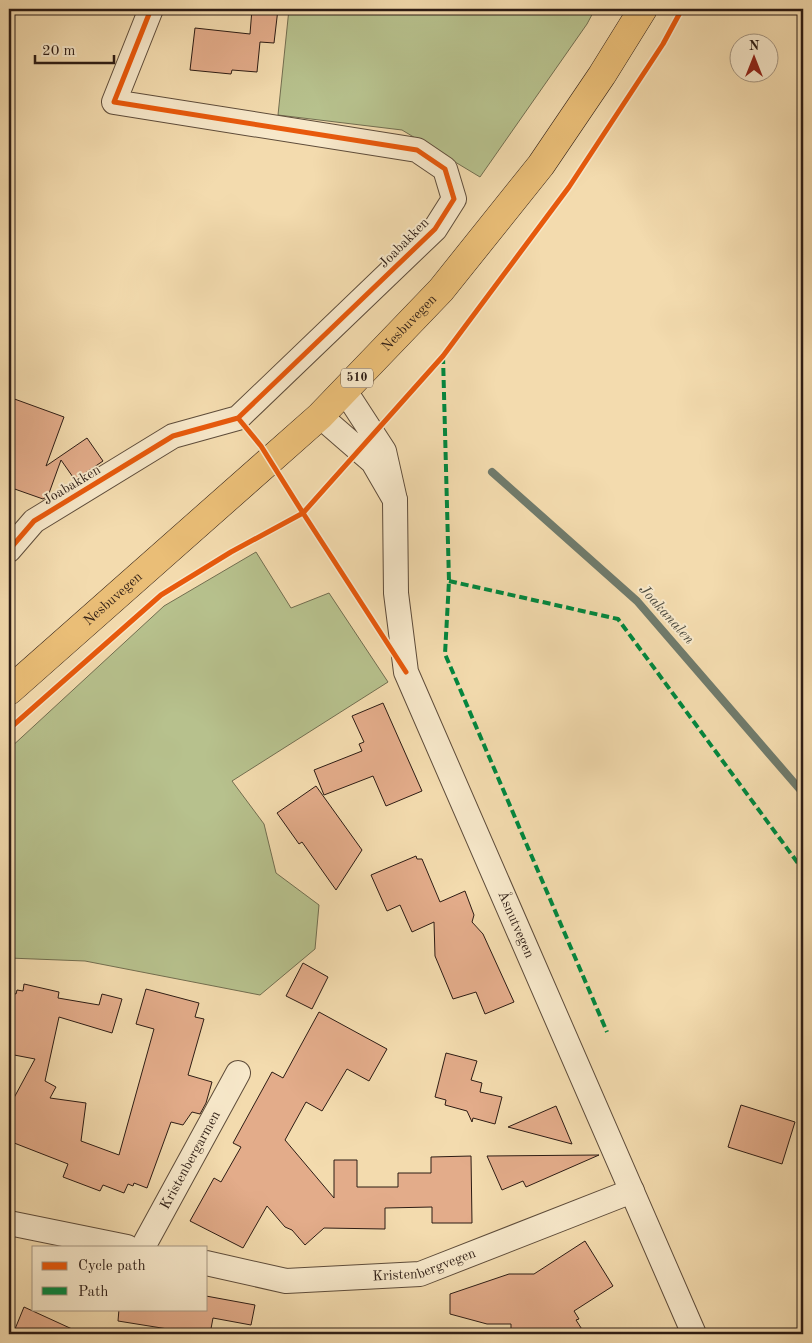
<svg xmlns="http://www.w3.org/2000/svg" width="812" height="1343" font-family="'Old Standard TT',serif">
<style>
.green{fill:#b7c18d;stroke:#726e50}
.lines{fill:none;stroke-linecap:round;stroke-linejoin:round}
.stream{stroke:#707b6c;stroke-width:8}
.building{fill:#e3ac8a;stroke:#2d1c14}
.street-casing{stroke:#5e4c3a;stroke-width:26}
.primary-casing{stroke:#2d1c14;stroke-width:29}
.street{stroke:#f7e8ca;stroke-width:24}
.primary{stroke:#eabe77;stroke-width:28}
.quiet{stroke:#00873e;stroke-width:4;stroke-dasharray:8 4;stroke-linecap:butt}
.cycleway-casing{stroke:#f7e8ca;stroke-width:8}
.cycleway{stroke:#e8590c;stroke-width:5}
.labels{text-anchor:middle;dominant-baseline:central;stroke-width:4;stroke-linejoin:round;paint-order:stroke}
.shield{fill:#f7e8ca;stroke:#6a594b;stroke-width:1}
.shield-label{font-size:12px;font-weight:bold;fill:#2d1c14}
.street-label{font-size:14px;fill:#2d1c14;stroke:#f7e8ca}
.water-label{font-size:15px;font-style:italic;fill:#4e4c40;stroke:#f7e8ca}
</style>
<rect width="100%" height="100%" fill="#f3dbae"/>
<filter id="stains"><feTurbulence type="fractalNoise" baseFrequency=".004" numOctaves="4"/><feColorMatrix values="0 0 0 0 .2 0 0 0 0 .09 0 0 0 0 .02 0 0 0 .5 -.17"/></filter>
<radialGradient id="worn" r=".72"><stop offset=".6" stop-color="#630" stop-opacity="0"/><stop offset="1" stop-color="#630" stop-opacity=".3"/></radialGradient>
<path class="green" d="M 289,9 L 595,9 L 587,24 L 480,177 L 402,130 L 278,115 Z
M 256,552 L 291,608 L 329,593 L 388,682 L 232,781 L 264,824 L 276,873 L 319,905 L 315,949 L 260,995 L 85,961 L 9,958 L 9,749 L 164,606 Z"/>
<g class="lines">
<path class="stream" d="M 492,472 L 637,601 L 803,793"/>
</g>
<path class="building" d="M 252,9 L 278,9 L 274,43 L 260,42 L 257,72 L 232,70 L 231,74 L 190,70 L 195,28 L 250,34 Z
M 9,397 L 64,417 L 46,466 L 87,438 L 103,461 L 75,480 L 61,460 L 48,496 L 43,499 L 9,487 Z
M 383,703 L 422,791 L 386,806 L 373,776 L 324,795 L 314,770 L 362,751 L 359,744 L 364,742 L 352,716 Z
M 316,786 L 362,850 L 336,890 L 302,842 L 299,844 L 277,813 Z
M 416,856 L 417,859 L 422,859 L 440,902 L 465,891 L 474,915 L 472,922 L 483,934 L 514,1002 L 485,1014 L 476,992 L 453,999 L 435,956 L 434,922 L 412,932 L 400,905 L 387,911 L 371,875 Z
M 303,963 L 328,977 L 312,1009 L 286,996 Z
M 24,984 L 59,992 L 58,998 L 99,1005 L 102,994 L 122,999 L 112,1033 L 59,1017 L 45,1081 L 56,1087 L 50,1098 L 86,1103 L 81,1141 L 119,1155 L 154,1029 L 136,1024 L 146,989 L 199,1003 L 195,1017 L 204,1019 L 188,1075 L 212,1082 L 206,1103 L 200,1114 L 192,1112 L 183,1125 L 171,1122 L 147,1188 L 134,1183 L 133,1186 L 128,1184 L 124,1193 L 103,1185 L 100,1191 L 63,1177 L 68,1164 L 9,1141 L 9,1107 L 35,1059 L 9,1054 L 9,992 L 16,994 L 17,990 L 23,991 Z
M 319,1012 L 387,1049 L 369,1081 L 347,1069 L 322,1111 L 306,1102 L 285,1140 L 334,1198 L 334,1160 L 357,1160 L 357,1187 L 398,1187 L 398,1173 L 431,1173 L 431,1157 L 471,1156 L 472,1223 L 432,1223 L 432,1207 L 385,1208 L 385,1229 L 324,1228 L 305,1245 L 292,1230 L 285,1227 L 267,1206 L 243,1248 L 190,1221 L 214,1178 L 221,1182 L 241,1147 L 233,1143 L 272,1072 L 283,1078 Z
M 446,1053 L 477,1061 L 471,1080 L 482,1083 L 480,1092 L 502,1097 L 495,1124 L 473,1118 L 472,1122 L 467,1111 L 445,1105 L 446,1100 L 435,1097 Z
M 741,1105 L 795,1122 L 782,1164 L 728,1147 Z
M 556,1106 L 572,1144 L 508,1127 Z
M 599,1155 L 526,1187 L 523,1181 L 502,1190 L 487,1156 Z
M 585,1241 L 613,1286 L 574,1311 L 579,1319 L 576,1320 L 585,1334 L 558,1334 L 555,1330 L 511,1330 L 511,1324 L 487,1324 L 450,1314 L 450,1294 L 509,1274 L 534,1274 Z
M 206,1296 L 255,1305 L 251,1325 L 213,1318 L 210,1334 L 199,1334 L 118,1321 L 119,1309 L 206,1309 Z
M 24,1307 L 83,1334 L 27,1334 L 15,1329 Z"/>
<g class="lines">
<defs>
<g id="street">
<path d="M 320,416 L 373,462 L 395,500 L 384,451 L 345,391"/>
<path id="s1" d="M 395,500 L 396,593 L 406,672 L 694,1334"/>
<path d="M 9,550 L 34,521 L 173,436 L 238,418 L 435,229 L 454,199 L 445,169 L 417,150 L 114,102 L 151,9"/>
<path d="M 9,1223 L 127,1247"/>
<path id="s2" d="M 143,1247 L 238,1073"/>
<path id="s3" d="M 206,1263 L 286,1281 L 420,1274 L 632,1191"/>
</g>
<g id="primary">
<path id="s4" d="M 9,691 L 320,416 L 441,290 L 541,165 L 602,75 L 643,9"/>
</g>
</defs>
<use href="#street" class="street-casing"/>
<use href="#primary" class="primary-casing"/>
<use href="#street" class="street"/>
<use href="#primary" class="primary"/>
<path class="quiet" d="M 443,356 L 449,581 L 445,654 L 607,1032
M 449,581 L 618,619 L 803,870"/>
<defs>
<path id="cycleway" d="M 238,418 L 261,446 L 303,513 L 443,356 L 569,187 L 663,44 L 682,9
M 9,550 L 34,521 L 173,436 L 238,418 L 435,229 L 454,199 L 445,169 L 417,150 L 114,102 L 151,9
M 9,729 L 161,595 L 231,552 L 303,513 L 406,672"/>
</defs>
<use href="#cycleway" class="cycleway-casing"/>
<use href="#cycleway" class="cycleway"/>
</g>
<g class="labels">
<rect class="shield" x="341" y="368.5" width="32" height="19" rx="4"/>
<g class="shield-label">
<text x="357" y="378">510</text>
</g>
<g class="street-label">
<text transform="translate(404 243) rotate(-45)">Joabakken</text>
<text stroke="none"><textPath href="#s4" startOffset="544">Nesbuvegen</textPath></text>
<text transform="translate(72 485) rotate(-31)">Joabakken</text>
<text stroke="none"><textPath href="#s4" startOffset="139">Nesbuvegen</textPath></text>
<text stroke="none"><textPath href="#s1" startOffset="448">Åsnutvegen</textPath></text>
<text stroke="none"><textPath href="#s2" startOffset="99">Kristenbergarmen</textPath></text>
<text stroke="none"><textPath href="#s3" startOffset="222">Kristenbergvegen</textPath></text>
</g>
<g class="water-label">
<text transform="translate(666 615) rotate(48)">Joakanalen</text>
</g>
</g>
<rect width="812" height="1343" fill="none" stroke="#f3dbae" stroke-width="30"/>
<rect x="10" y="10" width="792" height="1323" fill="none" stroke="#2d1c14" stroke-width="2.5"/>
<rect x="15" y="15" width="782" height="1313" fill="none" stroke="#2d1c14"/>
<rect x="32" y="1246" width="175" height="65" fill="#f7e8ca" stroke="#a69681"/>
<rect x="42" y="1262" width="25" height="8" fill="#e8590c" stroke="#a69681"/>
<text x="78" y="1270" font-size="15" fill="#2d1c14">Cycle path</text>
<rect x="42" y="1287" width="25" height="8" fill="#00873e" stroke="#a69681"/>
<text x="78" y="1296" font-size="15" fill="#2d1c14">Path</text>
<g transform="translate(754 58)"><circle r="24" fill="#f7e8ca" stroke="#a69681"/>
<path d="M0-4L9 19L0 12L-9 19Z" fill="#8f2418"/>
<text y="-8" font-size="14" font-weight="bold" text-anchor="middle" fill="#2d1c14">N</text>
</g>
<path d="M35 55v8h79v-8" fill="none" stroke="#2d1c14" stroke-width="2.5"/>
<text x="42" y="55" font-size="15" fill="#2d1c14" stroke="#f7e8ca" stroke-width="4" paint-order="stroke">20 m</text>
<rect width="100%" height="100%" filter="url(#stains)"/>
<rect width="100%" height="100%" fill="url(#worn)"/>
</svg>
